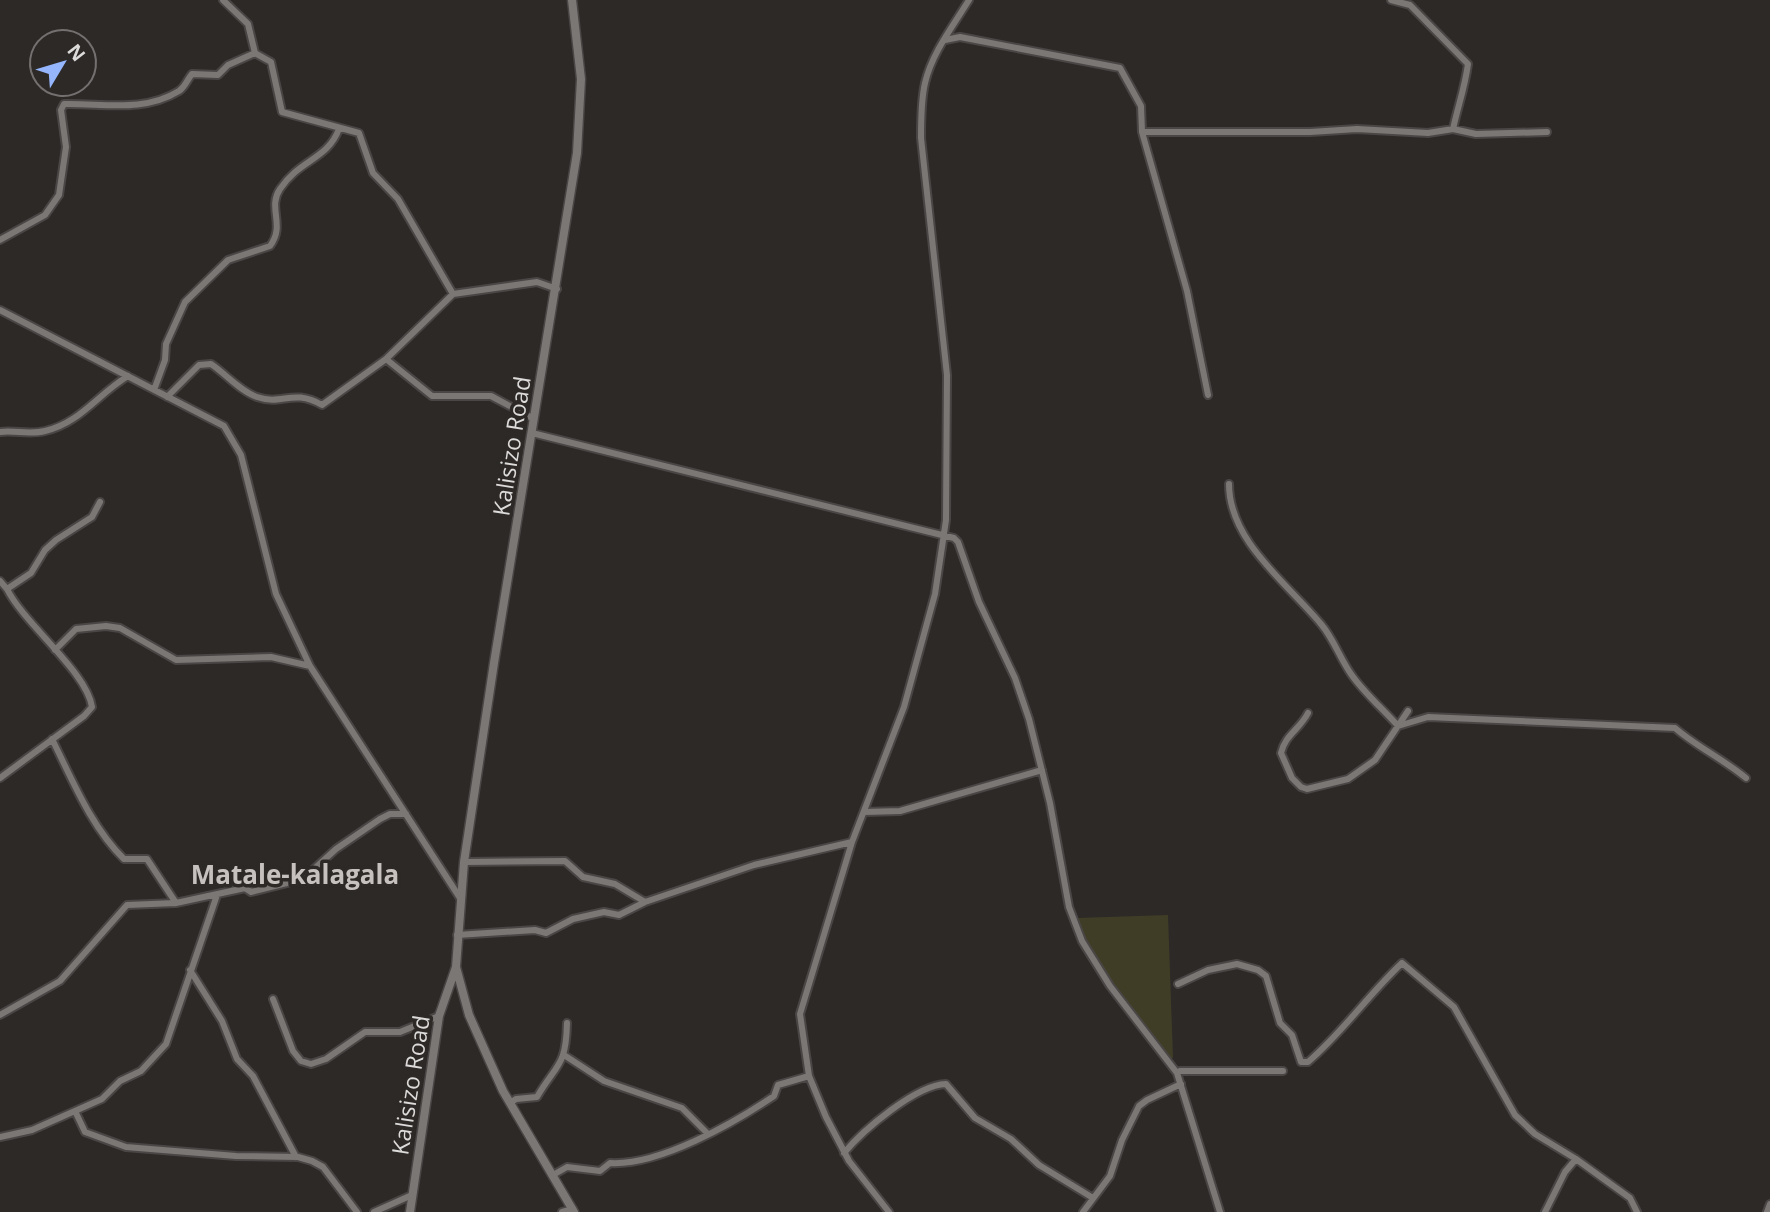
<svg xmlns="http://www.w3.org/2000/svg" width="1770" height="1212" font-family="'Open Sans',sans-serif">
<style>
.green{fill:#403d27}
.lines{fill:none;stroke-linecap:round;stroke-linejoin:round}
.street-casing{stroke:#494645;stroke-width:10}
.secondary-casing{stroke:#494645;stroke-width:11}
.street{stroke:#7b7775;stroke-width:6}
.secondary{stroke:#7b7775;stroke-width:8}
.labels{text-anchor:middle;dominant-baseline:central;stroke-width:7;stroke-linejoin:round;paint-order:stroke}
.street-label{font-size:23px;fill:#dddbda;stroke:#2c2927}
.quarter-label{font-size:26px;font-weight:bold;fill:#c6c1bf;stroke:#2c2927}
</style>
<rect width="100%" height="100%" fill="#2c2927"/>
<path class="green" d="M 1168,915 L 1173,1058 L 1170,1058 C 1141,1028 1090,957 1077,918 Z"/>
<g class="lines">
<defs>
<path id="street" d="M 223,0 L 248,24 L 255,53 L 271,62 L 282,112 L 359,133 L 373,173 L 398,199 L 453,294 L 537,282 L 557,289
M 1391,0 L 1410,5 L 1468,64 C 1465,87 1458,106 1453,129 L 1476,134 L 1547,132
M 945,40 L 960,37 L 1120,68 L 1141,106 L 1142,132 L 1187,291 L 1208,395
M 1142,132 L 1310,132 L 1357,129 L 1428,133 L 1453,129
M 0,240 L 45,215 L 59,195 L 66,147 L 61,110 L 64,104 C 103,103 143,113 179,91 C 185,87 187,80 192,74 L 218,75 L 228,65 L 255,53
M 453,294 L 386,359 L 432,396 L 491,396 L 534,419
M 0,310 L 224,426 L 241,455 L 276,594 L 310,666 L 460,898
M 154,390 L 165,360 L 166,344 L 185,302 L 228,260 L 270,246 C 286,225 267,208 280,189 C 300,159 327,160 339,129
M 167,397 L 199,365 L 211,364 C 226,374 240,391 257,397 C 283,406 292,388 322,405 L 386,359
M 0,432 C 15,430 29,435 45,431 C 80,423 98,394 128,376
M 532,433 L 954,538 L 958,542 L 979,602 L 1015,678 L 1029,719 L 1050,803 L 1069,907 L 1082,941 L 1110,986 L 1177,1073 L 1220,1212
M 1229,484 C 1229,541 1287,583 1321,624 C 1333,638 1340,658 1351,674 C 1364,693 1383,709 1398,726 L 1428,717 L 1675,728 C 1697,747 1723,759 1746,778
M 0,581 L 7,589 L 31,573 L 45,550 L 56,540 L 92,517 L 100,502
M 55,650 L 76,629 L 106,626 L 120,628 L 176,660 L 271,657 L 310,666
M 1308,713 C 1300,729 1285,735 1281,753 L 1292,778 L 1301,787 L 1307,789 L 1348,779 L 1375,760 L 1408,711
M 52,739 C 72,779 91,827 124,859 L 147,859 L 176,903
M 0,778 L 84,716 L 92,707 C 87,672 25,625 7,589
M 864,812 L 900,811 L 1042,770
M 464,862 L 565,861 L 583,877 L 615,884 L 645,902 L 754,865 L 852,842
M 457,935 L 535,930 L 546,933 L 573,919 L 604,912 L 619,915 L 645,902
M 190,970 L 222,1021 L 237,1059 L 253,1076 L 296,1157
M 1178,984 L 1208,970 L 1237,964 L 1258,970 L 1266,976 L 1280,1023 L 1292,1035 L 1301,1062 L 1308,1062 C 1343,1032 1368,995 1402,963 L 1454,1007 L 1515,1115 L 1535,1134 L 1576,1159
M 273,999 L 293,1051 L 301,1061 L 311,1064 L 326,1059 L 365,1032 L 400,1032 L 439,1016
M 0,1015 L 60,981 L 127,905 L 176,903 L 245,888 L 251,892 L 303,879 L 336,849 L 380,819 L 390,814 L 406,814
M 564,1055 L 604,1081 L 682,1108 L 708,1134
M 1180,1071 L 1283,1071
M 510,1103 L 516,1099 L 537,1097 C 557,1063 566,1067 567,1023
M 75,1111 L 85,1132 L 126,1147 L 236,1156 L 298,1157 L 312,1161 L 323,1167 L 357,1212
M 0,1137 L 32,1130 L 102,1099 L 120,1081 L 141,1071 L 166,1044 L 217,895
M 844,1153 C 863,1130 916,1085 946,1084 L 975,1118 L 1011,1139 L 1039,1165 L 1093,1198
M 553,1175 L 567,1167 L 600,1171 L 610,1163 C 659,1166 734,1123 774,1096 L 778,1085 L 809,1076
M 374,1212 L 412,1195
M 562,1212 L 573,1209
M 889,1212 L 849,1161 L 826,1117 L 809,1076 L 800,1014 L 852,842 L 904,707 L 935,594 L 946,520 L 947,375 L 921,138 C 921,120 921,100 925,83 C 932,53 953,26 969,0
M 1083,1212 L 1110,1176 L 1122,1140 L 1139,1106 L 1147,1100 L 1181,1084
M 1545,1212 L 1565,1172 L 1576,1159 L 1630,1198 L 1637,1212
M 1767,1212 L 1770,1204"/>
<path id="secondary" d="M 572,0 L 581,79 L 577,153 L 494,663 L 464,862 L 456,967 L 469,1015 L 503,1091 L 574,1212
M 410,1212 L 439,1016 L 456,967"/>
</defs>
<use href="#street" class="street-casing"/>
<use href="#secondary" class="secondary-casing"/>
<use href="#street" class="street"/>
<use href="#secondary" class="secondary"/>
</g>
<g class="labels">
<g class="street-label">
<text transform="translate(511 446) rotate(-81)">Kalisizo Road</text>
<text transform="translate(410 1085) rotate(-81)">Kalisizo Road</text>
</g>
<g class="quarter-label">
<text x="295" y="874">Matale-kalagala</text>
</g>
</g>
<g transform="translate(63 63) rotate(52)"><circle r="33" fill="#2c2927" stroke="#73706f" stroke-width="2"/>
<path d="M0-5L12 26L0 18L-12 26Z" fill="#95b6fd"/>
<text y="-10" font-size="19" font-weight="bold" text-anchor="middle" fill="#dddbda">N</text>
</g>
</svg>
